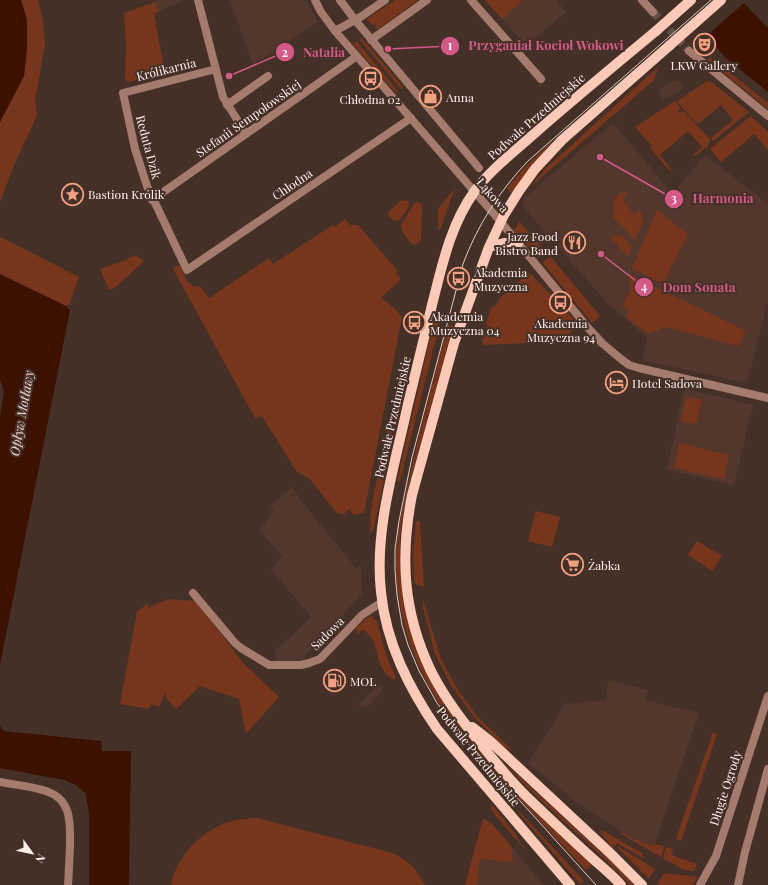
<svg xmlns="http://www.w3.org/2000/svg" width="768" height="885" font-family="'Playfair Display',serif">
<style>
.built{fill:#53372d}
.green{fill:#77361b}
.water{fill:#3d1100}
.pier{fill:#453028}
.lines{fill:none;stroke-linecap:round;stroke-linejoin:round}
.minor-tunnel{stroke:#614d45;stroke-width:8;stroke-dasharray:8 4;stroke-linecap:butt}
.minor{stroke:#a47b6c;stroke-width:8}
.major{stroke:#fccab6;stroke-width:10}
.tram{stroke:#dcccc7;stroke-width:1}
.major-bridge{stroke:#fccab6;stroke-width:10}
.labels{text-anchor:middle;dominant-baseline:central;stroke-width:4;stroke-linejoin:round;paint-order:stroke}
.poi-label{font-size:12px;fill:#fff0eb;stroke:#453028;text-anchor:start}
.street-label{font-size:12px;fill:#fff0eb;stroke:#453028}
.water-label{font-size:13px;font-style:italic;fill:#f0d7ce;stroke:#453028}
.leader{fill:none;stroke:#d45986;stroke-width:1.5}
.callout-dot{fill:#d45986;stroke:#453028;stroke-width:1.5}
.mark-label{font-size:12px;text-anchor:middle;font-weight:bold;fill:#fff}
.callout-label{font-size:13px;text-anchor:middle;font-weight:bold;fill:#d45986;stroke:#453028;stroke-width:4;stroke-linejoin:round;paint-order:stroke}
</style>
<rect width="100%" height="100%" fill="#453028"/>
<path class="built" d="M 155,0 L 184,0 L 159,11 Z
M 230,0 L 306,0 L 318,22 L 253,65 Z
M 485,0 L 556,0 L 566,12 L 526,46 Z
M 674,81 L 679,81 L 683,86 L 680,91 L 670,97 L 663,99 L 659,93 L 661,89 L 669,82 Z
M 613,123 L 672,193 L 674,191 L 675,193 L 679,189 L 678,187 L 705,155 L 768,204 L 768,300 L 747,383 L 642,360 L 647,337 L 607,303 L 523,207 L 524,198 Z
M 686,389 L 753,405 L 734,485 L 667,470 L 683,394 Z
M 292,487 L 309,511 L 356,568 L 361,565 L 362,594 L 302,659 L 277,662 L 274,651 L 296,632 L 311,617 L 271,569 L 282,556 L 259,530 L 274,511 L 270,506 Z
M 609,680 L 648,690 L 645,700 L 699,713 L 655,844 L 652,845 L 639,840 L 635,840 L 591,812 L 571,798 L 528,763 L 565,704 L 605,700 Z
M 378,686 L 382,687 L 382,691 L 370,705 L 363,707 L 358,705 L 376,687 Z
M 483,819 L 491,823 L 544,885 L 465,885 Z"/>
<path class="green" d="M 21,0 L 38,0 L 43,21 L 45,44 L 35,101 L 37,116 L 14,165 L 0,202 L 0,122 L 24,76 L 27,20 Z
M 395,0 L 418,0 L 377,30 L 376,25 L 371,24 L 367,19 Z
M 485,0 L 523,0 L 502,19 Z
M 155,2 L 159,11 L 154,14 L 165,73 L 128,82 L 125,79 L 126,42 L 124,13 Z
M 361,37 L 403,87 L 401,89 L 359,39 Z
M 356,41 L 398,91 L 396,93 L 353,44 Z
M 710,58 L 717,62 L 716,64 L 722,70 L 724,68 L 768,103 L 768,109 L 707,59 Z
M 658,67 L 654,80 L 528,189 L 547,167 Z
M 710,81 L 749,112 L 713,141 L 711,138 L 733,120 L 721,105 L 698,124 L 690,117 L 677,101 L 706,82 Z
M 675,101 L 681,109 L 678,111 L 680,113 L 683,111 L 710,139 L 708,146 L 696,155 L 693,155 L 702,147 L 688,131 L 660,155 L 673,172 L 669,170 L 650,148 L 652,146 L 635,127 Z
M 751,116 L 768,132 L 768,150 L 754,134 L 721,162 L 710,149 Z
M 550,143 L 553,143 L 512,194 L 507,188 L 525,167 Z
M 455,188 L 440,230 L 438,230 L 438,209 Z
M 622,192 L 625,192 L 627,195 L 622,199 L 635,215 L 640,210 C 646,222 640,229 635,240 L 613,217 L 614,199 Z
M 402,200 L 408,201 L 409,206 L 400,220 L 394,221 L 388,215 L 389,211 Z
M 418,202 L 422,205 L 421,239 L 419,243 L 414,245 C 408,240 401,233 401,225 L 414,204 Z
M 657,210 L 688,234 L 663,284 L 632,268 Z
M 345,219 L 350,225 L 358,225 L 397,270 L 396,273 L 400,278 L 399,281 L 381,298 L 394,308 L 402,317 L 364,513 L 354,515 L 349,509 L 344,514 L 337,513 L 309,478 L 297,472 L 262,416 L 255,418 L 173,269 L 176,266 L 180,266 L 187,281 L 194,287 L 200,286 L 209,298 L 269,258 L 273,264 L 333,225 L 335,227 Z
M 519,222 L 520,222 L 545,251 L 538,257 L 513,229 L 516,228 Z
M 614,235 L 622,236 L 632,247 L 628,257 L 611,238 Z
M 0,237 L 79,277 L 70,303 L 66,306 L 0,274 Z
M 135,255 L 144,261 L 116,287 L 109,290 L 100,269 L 123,261 Z
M 550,256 L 600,316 L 592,323 L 543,263 Z
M 527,274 L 531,274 L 578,324 L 567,336 L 559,337 L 559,338 L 530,340 L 527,343 L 484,345 L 482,342 L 488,325 L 486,324 L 491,308 L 497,304 L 499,299 Z
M 629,274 L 746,331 L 738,346 L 666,327 L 648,334 L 626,317 L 629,311 L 622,305 C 631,292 631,290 629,274 Z
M 434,321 L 440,322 L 400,481 L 397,481 Z
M 448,325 L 455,327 L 410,481 L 403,514 L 400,540 L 401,582 L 409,626 L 455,717 L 469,737 L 498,773 L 518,795 L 592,865 L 586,870 C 547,829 508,788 472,744 C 460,729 446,714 436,698 C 410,656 394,604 396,554 C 397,527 404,500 410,475 C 421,424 435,375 448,325 Z
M 406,363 L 410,364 L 373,530 L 370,534 L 371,510 L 374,493 L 396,388 L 399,380 L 404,374 Z
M 686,397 L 702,400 L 696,424 L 681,421 Z
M 679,443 L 729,455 L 724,479 L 674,468 Z
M 536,511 L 560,517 L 552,547 L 528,541 Z
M 416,521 L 420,521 L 424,587 L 416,584 L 414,581 L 413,554 Z
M 697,541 L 722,556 L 712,571 L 688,555 Z
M 168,599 L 196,601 L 244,664 L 279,697 L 246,734 L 239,699 L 200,686 L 176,709 L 167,699 L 165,692 L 159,707 L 151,704 L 149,709 L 120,704 L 137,612 L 148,603 L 148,608 Z
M 423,600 L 441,659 L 458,690 L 476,715 L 512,750 L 504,747 L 475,718 L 452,687 L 434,652 L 430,633 L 423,608 Z
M 371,616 L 377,621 L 386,655 L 396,678 L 395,680 C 375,671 381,651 370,636 C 368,634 365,631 363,629 L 358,634 L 356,631 L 356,628 L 367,618 Z
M 713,732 L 717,734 L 681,841 L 676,839 Z
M 499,758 L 619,869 L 634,885 L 630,885 C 589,841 540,804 499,758 Z
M 489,805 L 493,806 L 515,833 L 525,850 L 494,814 Z
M 519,811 L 584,881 L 580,884 L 518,812 Z
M 257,818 L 392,853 C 409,860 416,869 425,885 L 171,885 C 176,857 202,830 229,822 C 238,819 247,819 257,818 Z
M 483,819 L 491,823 L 511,846 L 513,862 L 480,859 L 477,885 L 465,885 Z
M 602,830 L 642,853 L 643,858 L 617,843 L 613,848 L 600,832 Z
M 622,832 L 635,840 L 639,840 L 649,845 L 655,844 L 664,846 L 661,857 L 621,834 Z
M 618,846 L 655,869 L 649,879 L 617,847 Z
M 666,847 L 673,849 L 671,855 L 697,864 L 694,871 L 684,870 L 663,858 Z
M 664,873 L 698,877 L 692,885 L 657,885 Z"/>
<path class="water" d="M 0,0 L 21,0 L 27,20 L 27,49 L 24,76 L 0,122 Z
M 741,0 L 768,28 L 768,92 L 727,59 L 706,36 Z
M 0,274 L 66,306 L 70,310 L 0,665 L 0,416 L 4,393 L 1,382 L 0,381 Z
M 0,726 L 4,731 L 101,741 L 102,751 L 131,751 L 129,885 L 89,885 L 89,814 L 86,794 L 76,785 L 64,780 L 0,768 Z"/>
<path class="pier" d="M 675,0 L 743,0 L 745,2 L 705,37 Z"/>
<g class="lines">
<path class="minor-tunnel" d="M 653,12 L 689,51"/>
<path class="minor" d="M 198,0 L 223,97 L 246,134
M 315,0 L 321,12 L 335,31 L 500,221 L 589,329 L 603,344 L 621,359 L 629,365 L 639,368 L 768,398
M 340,0 L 355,20 L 479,168
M 471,0 L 541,79
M 642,0 L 653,12
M 335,31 L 362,16 L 385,0
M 371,40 L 427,0
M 689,51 L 768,116
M 216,69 L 123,93 L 135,149 L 147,186 L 187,270 L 411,118
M 227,105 L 268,76
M 152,200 L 357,56
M 193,593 L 235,643 L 241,648 L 269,665 L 301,665 L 309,663 L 320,659 L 362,615 L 382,602
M 0,782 C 15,785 31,786 46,791 C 73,800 70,824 70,848 C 69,860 69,873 68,885
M 700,885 L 716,856 L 768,696
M 738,885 L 745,852 L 768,769"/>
<path class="major" d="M 489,247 L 504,243 L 518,243
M 472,727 L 490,741 L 610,853 L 642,885
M 570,885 L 437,729 C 409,688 386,643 381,592 C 374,529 395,465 408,404 C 416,371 424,338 432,305 C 442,266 450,226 474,192 C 491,169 514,152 535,133 C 575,98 615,65 656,31
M 621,885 C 612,875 602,867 592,858 C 570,838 548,817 526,796 C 507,777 490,756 473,734 C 457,714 441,692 430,669 C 403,611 400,557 412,495 L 454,343 L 489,247 L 504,215 L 519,191 L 535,169 L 562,140 L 669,46"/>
<path class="tram" d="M 596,885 L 465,740 L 437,703 L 419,671 L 408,645 L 402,625 L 397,595 L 395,571 L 395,549 L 399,521 L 412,457 L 463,264 C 477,226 500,190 528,161 L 711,0"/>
<path class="major-bridge" d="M 656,31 L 691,0
M 669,46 L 721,0"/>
</g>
<defs>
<symbol id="theatre-ring" viewBox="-11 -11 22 22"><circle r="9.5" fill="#453028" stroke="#f2a080" stroke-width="1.5"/><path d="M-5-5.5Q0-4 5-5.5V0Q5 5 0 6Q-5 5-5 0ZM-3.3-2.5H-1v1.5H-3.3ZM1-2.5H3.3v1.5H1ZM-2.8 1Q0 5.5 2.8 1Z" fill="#f2a080"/></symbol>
<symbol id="bus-ring" viewBox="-11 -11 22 22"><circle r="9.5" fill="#453028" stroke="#f2a080" stroke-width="1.5"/><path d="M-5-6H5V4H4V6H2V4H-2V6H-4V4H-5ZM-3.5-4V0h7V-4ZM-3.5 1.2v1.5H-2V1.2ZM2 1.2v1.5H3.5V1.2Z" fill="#f2a080"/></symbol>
<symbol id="shop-ring" viewBox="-11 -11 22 22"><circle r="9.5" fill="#453028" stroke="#f2a080" stroke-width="1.5"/><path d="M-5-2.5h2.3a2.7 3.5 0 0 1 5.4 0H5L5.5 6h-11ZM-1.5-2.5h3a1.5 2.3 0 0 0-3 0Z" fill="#f2a080"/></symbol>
<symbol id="sight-ring" viewBox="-11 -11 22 22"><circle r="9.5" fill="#453028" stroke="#f2a080" stroke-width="1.5"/><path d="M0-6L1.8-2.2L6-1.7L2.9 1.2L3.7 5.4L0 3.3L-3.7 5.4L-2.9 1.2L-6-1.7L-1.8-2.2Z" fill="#f2a080"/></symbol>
<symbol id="restaurant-ring" viewBox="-11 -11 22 22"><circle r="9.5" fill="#453028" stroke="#f2a080" stroke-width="1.5"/><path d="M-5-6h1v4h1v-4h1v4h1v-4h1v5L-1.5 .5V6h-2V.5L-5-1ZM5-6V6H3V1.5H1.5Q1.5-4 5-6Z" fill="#f2a080"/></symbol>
<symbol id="hotel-ring" viewBox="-11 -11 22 22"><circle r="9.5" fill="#453028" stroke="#f2a080" stroke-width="1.5"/><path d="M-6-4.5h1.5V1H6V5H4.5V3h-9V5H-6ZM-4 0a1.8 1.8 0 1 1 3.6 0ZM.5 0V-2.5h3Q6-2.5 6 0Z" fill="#f2a080"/></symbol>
<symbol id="supermarket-ring" viewBox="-11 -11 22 22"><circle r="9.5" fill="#453028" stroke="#f2a080" stroke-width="1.5"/><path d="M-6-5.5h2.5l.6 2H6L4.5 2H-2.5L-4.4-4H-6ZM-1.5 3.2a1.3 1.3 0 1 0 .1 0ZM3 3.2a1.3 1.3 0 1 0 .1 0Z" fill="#f2a080"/></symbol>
<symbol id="fuel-ring" viewBox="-11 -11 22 22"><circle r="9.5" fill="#453028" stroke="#f2a080" stroke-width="1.5"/><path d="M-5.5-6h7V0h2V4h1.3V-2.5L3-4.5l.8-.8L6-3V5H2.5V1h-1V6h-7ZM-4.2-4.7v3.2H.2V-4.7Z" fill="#f2a080"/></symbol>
</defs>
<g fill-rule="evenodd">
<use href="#theatre-ring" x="692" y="32" width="25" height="25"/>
<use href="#bus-ring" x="358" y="66" width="25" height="25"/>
<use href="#shop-ring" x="418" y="84" width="25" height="25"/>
<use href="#sight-ring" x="60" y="182" width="25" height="25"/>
<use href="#restaurant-ring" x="562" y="230" width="25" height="25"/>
<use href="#bus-ring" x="446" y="266" width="25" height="25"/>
<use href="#bus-ring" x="548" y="290" width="25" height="25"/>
<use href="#bus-ring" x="402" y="310" width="25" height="25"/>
<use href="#hotel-ring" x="604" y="370" width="25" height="25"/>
<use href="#supermarket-ring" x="560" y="552" width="25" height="25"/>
<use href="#fuel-ring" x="322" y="668" width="25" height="25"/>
</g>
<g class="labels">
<g class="poi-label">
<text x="704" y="65" text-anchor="middle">LKW Gallery</text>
<text x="446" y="97">Anna</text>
<text x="370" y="99" text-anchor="middle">Chłodna 02</text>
<text x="88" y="194">Bastion Królik</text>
<text x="558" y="236" text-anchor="end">Jazz Food<tspan x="558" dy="14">Bistro Band</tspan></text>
<text x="474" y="272">Akademia<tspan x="474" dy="14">Muzyczna</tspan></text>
<text x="430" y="316">Akademia<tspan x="430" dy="14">Muzyczna 04</tspan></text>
<text x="561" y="323" text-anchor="middle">Akademia<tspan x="561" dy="14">Muzyczna 94</tspan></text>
<text x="632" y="383">Hotel Sadova</text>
<text x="588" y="565">Żabka</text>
<text x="350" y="681">MOL</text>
</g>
<g class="street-label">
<text transform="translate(166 69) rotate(-14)">Królikarnia</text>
<text transform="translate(536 116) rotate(-41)">Podwale Przedmiejskie</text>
<text transform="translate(248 118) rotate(-35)">Stefanii Sempołowskiej</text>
<text transform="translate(149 147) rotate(75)">Reduta Dzik</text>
<text transform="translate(292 184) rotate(-34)">Chłodna</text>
<text transform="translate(493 195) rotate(49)">Łąkowa</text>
<text transform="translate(392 417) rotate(-77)">Podwale Przedmiejskie</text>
<text transform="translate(327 633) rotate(-45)">Sadowa</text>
<text transform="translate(479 756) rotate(51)">Podwale Przedmiejskie</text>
<text transform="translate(725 788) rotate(-72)">Długie Ogrody</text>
</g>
<g class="water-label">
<text transform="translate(21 413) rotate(-80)">Opływ Motławy</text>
</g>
</g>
<path class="leader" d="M388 49L450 46M229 76L285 52M600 157L674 199M601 254L644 287"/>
<g class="callout-dot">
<circle cx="388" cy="49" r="4"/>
<circle cx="229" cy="76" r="4"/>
<circle cx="600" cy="157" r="4"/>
<circle cx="601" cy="254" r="4"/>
<circle cx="450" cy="46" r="10"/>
<circle cx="285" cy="52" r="10"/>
<circle cx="674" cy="199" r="10"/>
<circle cx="644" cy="287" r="10"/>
</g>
<g class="mark-label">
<text x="450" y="50">1</text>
<text x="285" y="57">2</text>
<text x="674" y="203">3</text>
<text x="644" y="291">4</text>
</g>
<g class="callout-label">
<text x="546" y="50">Przyganiał Kocioł Wokowi</text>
<text x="324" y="57">Natalia</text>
<text x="723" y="203">Harmonia</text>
<text x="699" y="292">Dom Sonata</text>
</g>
<g transform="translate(32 853) rotate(123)" stroke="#453028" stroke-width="3" paint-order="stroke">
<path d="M0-3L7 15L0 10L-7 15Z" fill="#fff0eb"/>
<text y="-6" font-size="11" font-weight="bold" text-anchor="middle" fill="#fff0eb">N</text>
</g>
</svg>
